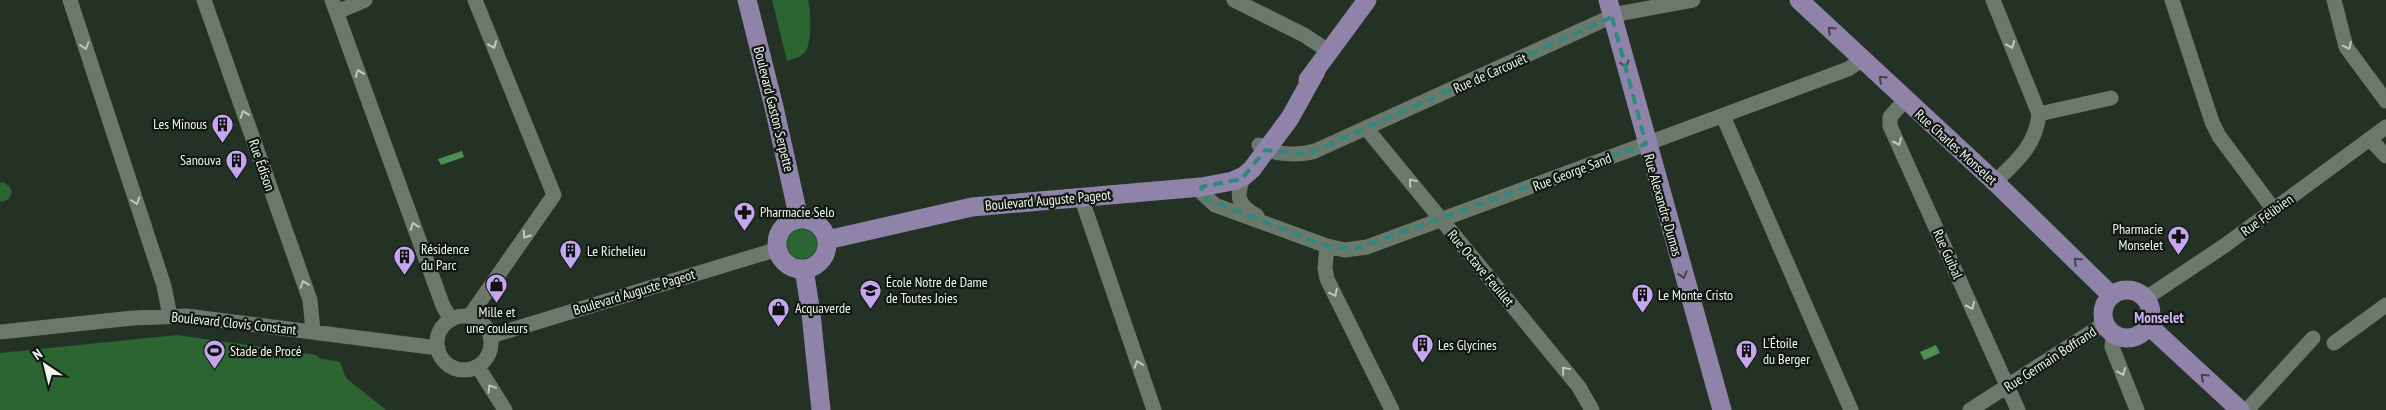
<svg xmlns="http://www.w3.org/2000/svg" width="2386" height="410" font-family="'PT Sans Narrow',sans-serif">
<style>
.green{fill:#2a6532}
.water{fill:#518e56}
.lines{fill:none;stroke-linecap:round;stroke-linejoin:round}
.minor{stroke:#6a796b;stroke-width:15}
.major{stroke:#8f83a9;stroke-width:19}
.oneway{stroke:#43424e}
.oneway2{stroke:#c0cac0}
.marked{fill:none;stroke:#308981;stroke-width:4;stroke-dasharray:10 6;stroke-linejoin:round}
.labels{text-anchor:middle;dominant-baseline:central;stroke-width:4.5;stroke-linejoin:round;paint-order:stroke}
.street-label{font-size:14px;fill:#eef6ee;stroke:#111711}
.poi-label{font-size:14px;fill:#eef6ee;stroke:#111711;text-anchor:start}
.neighbourhood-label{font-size:15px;font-weight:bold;fill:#d1b5fb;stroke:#111711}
</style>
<rect width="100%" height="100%" fill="#243125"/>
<path class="green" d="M 772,0 L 808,0 C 811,10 812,44 805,52 C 800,58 793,59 787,61 Z
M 3,182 L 9,186 L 12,192 L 9,199 L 2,202 L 0,201 L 0,183 Z
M787 244a15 15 0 1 1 30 0a15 15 0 1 1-30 0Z
M 177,335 L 316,355 L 319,358 L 340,362 L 346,378 L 386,410 L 0,410 L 0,353 Z"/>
<path class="water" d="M 462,151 L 464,157 L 441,165 L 438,159 Z
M 1936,345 L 1940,353 L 1924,360 L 1920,352 Z"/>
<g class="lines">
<path class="minor" d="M 70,0 L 164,286 L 170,316
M 204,0 L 310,300 L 313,331
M 332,0 L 443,306 L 451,320
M 1234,0 L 1304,35 L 1330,52
M 1993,0 L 2039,114 C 2036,145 2017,161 1995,182
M 2172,0 L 2212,122 L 2219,136 L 2274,210
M 2334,0 L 2346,47 L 2386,101
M 337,12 L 365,0
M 1905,100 L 1890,117 L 1890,126 L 2018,410
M 2039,114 L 2111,98
M 1723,116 L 1851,410
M 1366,128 L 1579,387 L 1592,410
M 2370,139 L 2386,156
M 1259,145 C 1272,155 1299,156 1315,151 L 1617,14 L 1693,0
M 1244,176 C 1235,197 1238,205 1257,216
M 1201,187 L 1202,193 L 1215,205 L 1327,246 L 1345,250 L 1367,247 L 1848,69 L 1862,60
M 1081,197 L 1154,410
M 1327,246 L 1325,268 L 1327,279 L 1392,410
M 2146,298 L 2224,246 L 2386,127
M437 343a27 27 0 1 1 54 0a27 27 0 1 1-54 0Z
M 469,317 L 554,195 L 475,0
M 0,332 L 133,318 L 186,316 L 438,348
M 2113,334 L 2112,347 L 2137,410
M 491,336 L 778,249
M 2334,343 L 2386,305
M 478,367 L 505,410
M 1970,410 L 2104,324
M 2247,410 L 2313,338"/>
<path class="major" d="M 747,0 L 774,107 L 799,219
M 1608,0 L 1722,410
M 1799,0 L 1995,182 L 2111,295
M 1308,80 L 1367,0
M777 244a25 25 0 1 1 50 0a25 25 0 1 1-50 0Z
M 827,240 L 972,207 L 1201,187 L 1233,181 L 1244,176 L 1252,169 L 1290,118 L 1316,71
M 804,269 L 811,314 L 821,410
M2103 314a24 24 0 1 1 48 0a24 24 0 1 1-48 0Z
M 2148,325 L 2240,410"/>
</g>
<defs><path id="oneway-chevron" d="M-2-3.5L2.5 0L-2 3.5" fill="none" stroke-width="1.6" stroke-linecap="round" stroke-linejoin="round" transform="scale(1.25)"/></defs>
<g class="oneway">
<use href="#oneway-chevron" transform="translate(1831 30) rotate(-136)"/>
<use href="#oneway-chevron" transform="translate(1625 64) rotate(75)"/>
<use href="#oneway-chevron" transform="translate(1882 79) rotate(-137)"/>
<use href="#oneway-chevron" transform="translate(2077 261) rotate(-136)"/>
<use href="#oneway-chevron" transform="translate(1683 275) rotate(74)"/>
<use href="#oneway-chevron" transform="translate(2204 377) rotate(-137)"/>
</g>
<g class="oneway2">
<use href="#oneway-chevron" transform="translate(493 45) rotate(68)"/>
<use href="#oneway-chevron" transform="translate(2011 45) rotate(68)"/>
<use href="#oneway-chevron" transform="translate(85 46) rotate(72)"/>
<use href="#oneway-chevron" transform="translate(2348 46) rotate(64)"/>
<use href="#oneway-chevron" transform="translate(359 73) rotate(-110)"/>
<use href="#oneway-chevron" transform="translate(244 114) rotate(-109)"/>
<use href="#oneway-chevron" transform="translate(1898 142) rotate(66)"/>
<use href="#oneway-chevron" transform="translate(1412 182) rotate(-130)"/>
<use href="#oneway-chevron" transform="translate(136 201) rotate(72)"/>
<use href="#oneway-chevron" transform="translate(414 226) rotate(-110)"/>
<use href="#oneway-chevron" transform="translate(526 235) rotate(125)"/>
<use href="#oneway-chevron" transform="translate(304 284) rotate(-109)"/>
<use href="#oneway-chevron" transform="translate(1334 293) rotate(64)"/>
<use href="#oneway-chevron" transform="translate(1971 306) rotate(66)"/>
<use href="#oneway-chevron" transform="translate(1138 364) rotate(-109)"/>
<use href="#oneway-chevron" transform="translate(1565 370) rotate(-130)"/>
<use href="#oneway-chevron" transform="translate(2122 372) rotate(68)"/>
<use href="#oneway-chevron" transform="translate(491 388) rotate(-121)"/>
</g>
<path class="marked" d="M 1612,17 L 1646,144 L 1355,249 L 1327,246 L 1206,199 L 1201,187 L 1242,179 L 1265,150 L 1300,154 L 1315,151 Z"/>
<defs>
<symbol id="building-pin" viewBox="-11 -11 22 30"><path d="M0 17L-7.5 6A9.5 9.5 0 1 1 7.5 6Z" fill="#c5a7f1" stroke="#111711"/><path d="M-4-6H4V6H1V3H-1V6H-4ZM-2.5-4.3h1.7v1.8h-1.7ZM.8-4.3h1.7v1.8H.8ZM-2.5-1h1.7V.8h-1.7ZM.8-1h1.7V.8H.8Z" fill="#111"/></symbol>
<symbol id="pharmacy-pin" viewBox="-11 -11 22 30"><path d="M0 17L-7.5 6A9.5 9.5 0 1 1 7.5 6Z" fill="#c5a7f1" stroke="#111711"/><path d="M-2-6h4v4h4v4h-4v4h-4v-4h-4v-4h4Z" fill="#111"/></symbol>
<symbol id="shop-pin" viewBox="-11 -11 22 30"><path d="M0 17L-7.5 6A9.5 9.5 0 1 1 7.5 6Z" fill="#c5a7f1" stroke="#111711"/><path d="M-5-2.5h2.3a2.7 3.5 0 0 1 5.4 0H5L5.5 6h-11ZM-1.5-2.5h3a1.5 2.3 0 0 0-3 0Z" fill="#111"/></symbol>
<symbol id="school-pin" viewBox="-11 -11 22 30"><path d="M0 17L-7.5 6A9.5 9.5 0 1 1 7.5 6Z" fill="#c5a7f1" stroke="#111711"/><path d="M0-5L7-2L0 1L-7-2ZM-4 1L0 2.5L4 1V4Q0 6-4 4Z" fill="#111"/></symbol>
<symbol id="stadium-pin" viewBox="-11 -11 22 30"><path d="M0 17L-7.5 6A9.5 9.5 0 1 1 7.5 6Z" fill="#c5a7f1" stroke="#111711"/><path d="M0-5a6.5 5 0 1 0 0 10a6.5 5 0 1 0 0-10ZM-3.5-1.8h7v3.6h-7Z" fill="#111"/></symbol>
</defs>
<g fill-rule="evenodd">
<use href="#building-pin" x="210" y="112" width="25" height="34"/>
<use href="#building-pin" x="224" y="148" width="25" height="34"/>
<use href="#pharmacy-pin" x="732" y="200" width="25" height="34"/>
<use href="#pharmacy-pin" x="2166" y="224" width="25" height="34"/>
<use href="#building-pin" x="558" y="238" width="25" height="34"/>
<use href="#building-pin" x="392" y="244" width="25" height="34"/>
<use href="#shop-pin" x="484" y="272" width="25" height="34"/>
<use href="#school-pin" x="858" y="278" width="25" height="34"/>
<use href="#building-pin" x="1630" y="282" width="25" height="34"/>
<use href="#shop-pin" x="766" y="296" width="25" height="34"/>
<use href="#building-pin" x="1410" y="332" width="25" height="34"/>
<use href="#stadium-pin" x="202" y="338" width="25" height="34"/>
<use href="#building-pin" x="1734" y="338" width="25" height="34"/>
</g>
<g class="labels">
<g class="street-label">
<text transform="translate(1490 73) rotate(-24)">Rue de Carcouët</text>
<text transform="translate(774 109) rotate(76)">Boulevard Gaston Serpette</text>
<text transform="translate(1956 147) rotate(42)">Rue Charles Monselet</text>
<text transform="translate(262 165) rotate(71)">Rue Édison</text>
<text transform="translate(1572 172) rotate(-21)">Rue George Sand</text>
<text transform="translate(1048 200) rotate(-5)">Boulevard Auguste Pageot</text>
<text transform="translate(1663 205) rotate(74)">Rue Alexandre Dumas</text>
<text transform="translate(2267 215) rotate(-36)">Rue Félibien</text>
<text transform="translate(1948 254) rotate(66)">Rue Guibal</text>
<text transform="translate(1481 268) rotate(50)">Rue Octave Feuillet</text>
<text transform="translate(634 292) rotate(-17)">Boulevard Auguste Pageot</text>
<text transform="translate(234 323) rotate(6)">Boulevard Clovis Constant</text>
<text transform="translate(2050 359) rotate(-33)">Rue Germain Boffrand</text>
</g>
<g class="poi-label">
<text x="207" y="124" text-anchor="end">Les Minous</text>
<text x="221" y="160" text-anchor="end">Sanouva</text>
<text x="760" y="212">Pharmacie Selo</text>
<text x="2163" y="229" text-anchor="end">Pharmacie<tspan x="2163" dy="16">Monselet</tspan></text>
<text x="421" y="249">Résidence<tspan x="421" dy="16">du Parc</tspan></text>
<text x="587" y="251">Le Richelieu</text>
<text x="886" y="282">École Notre de Dame<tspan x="886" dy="16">de Toutes Joies</tspan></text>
<text x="1658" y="295">Le Monte Cristo</text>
<text x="795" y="308">Acquaverde</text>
<text x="497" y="312" text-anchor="middle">Mille et<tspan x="497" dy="16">une couleurs</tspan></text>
<text x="1763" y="343">L'Étoile<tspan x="1763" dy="16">du Berger</tspan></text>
<text x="1438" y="345">Les Glycines</text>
<text x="230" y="351">Stade de Procé</text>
</g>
<g class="neighbourhood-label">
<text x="2159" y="317">Monselet</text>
</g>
</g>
<g transform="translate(45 365) rotate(325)" stroke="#111711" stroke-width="4" paint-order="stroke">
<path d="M0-4L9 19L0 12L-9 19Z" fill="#eef6ee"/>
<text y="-8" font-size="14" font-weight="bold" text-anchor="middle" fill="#eef6ee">N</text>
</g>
</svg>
